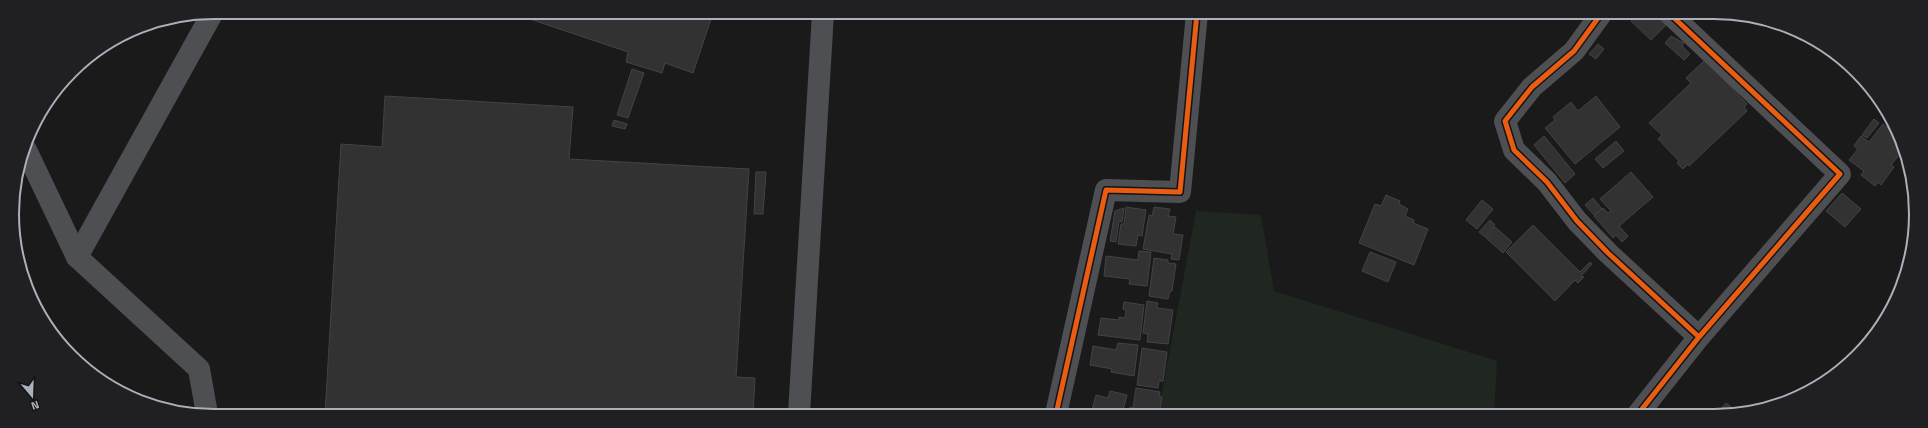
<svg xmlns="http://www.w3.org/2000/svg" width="1928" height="428" font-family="'Titillium Web',sans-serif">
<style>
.green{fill:#202721}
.building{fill:#323232;stroke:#424346}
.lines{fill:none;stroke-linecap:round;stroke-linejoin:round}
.minor{stroke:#4e4f53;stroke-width:22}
.tertiary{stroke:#4e4f53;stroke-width:22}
.cycleway-casing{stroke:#141416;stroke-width:8}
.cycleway{stroke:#e95d12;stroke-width:5}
.rim{fill:none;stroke:#acb0bb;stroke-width:2}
</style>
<rect width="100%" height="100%" fill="#1a1a1a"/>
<path class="green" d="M 1196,211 L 1261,215 L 1274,291 L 1497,361 L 1494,414 L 1158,414 Z"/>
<path class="building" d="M 509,12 L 713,13 L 693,73 L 665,63 L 662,73 L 626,62 L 628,52 Z
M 1638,14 L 1654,14 L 1666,25 L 1651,40 L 1631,21 Z
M 1671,36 L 1684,43 L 1682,46 L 1690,54 L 1684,60 L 1665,43 Z
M 1598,44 L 1604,49 L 1596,59 L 1589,54 Z
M 1705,60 L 1747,104 L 1744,107 L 1747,111 L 1689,166 L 1688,164 L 1683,169 L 1677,163 L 1679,161 L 1658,139 L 1662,135 L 1649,123 L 1691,83 L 1686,78 Z
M 632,69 L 644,73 L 628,118 L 617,115 Z
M 385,96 L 573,107 L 569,159 L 749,169 L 736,377 L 755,378 L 753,414 L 325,414 L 341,144 L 382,147 Z
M 1596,96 L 1620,127 L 1575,164 L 1545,128 L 1555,120 L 1553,117 L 1571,102 L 1578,111 Z
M 1874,119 L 1879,123 L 1867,138 L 1862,135 Z
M 614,120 L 627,124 L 625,129 L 612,126 Z
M 1883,124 L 1895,134 L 1903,150 L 1891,165 L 1894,167 L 1881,185 L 1878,182 L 1875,186 L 1861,175 L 1864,171 L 1849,160 L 1858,149 L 1854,146 L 1861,136 L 1869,142 Z
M 1544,136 L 1575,174 L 1565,183 L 1534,145 Z
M 1616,141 L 1624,151 L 1603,168 L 1595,159 Z
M 756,172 L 766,172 L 763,214 L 754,214 Z
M 1631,172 L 1653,197 L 1619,226 L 1628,236 L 1622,242 L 1616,235 L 1613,238 L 1594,216 L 1603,208 L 1608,213 L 1611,211 L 1600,199 Z
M 1842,193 L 1861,209 L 1845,227 L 1826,211 Z
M 1386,195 L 1400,201 L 1399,204 L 1408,209 L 1405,216 L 1414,220 L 1413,223 L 1428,229 L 1414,265 L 1359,243 L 1375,204 L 1381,206 Z
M 1593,198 L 1602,209 L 1594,215 L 1585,205 Z
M 1482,200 L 1493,209 L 1477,229 L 1466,220 Z
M 1126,207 L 1146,210 L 1142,236 L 1138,235 L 1136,246 L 1118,244 L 1121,224 L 1124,224 Z
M 1154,207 L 1170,209 L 1168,216 L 1176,217 L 1173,234 L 1183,235 L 1179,260 L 1171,259 L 1172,254 L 1143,249 L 1149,215 L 1152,216 Z
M 1124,208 L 1122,222 L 1119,221 L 1116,242 L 1110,241 L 1115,211 Z
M 1490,220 L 1495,225 L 1485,237 L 1479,232 Z
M 1533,225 L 1580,272 L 1590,262 L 1592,264 L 1581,276 L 1584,277 L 1578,283 L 1575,280 L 1555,301 L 1506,252 Z
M 1495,227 L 1512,242 L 1503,253 L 1486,238 Z
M 1139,251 L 1151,252 L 1147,286 L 1129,284 L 1130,279 L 1104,276 L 1106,256 L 1138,260 Z
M 1370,252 L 1396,262 L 1388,282 L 1362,271 Z
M 1154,258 L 1168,260 L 1168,263 L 1176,264 L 1172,291 L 1170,291 L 1168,299 L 1149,296 Z
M 1147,301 L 1158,303 L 1157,308 L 1173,310 L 1168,344 L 1147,342 L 1148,334 L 1143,333 Z
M 1124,302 L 1144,305 L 1140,340 L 1098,335 L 1101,318 L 1119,320 L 1119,317 L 1125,318 L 1126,310 L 1123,309 Z
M 1118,343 L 1138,345 L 1134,376 L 1111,372 L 1112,369 L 1090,365 L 1093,346 L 1116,350 Z
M 1142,348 L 1167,352 L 1163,381 L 1159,381 L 1158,388 L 1137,385 Z
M 1136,388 L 1160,392 L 1159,396 L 1162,397 L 1159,414 L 1129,414 L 1130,407 L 1133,408 Z
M 1110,391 L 1127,395 L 1122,414 L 1084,414 L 1086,408 L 1092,410 L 1096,395 L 1108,398 Z
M 1726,403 L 1740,414 L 1717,414 Z"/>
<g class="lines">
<path class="minor" d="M 1601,14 L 1574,51 L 1532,87 L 1505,121 L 1514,150 L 1547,182 L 1577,221 L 1608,253 L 1699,337 L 1638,414
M 1670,14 L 1840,174 L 1699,337
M 26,150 L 77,257 L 199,369 L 207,414
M 799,414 L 823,13
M 1056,414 L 1106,190 L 1180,192 L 1197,13"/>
<path class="tertiary" d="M 77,257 L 213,12"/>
<defs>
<path id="cycleway" d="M 1601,14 L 1574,51 L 1532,87 L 1505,121 L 1514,150 L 1547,182 L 1577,221 L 1608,253 L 1699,337 L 1638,414
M 1670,14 L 1840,174 L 1699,337
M 1056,414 L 1106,190 L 1180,192 L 1197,13"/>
</defs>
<use href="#cycleway" class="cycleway-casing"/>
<use href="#cycleway" class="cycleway"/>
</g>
<path d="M0 0H1928V428H0ZM214 19H1714A195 195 0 0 1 1909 214V214A195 195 0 0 1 1714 409H214A195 195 0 0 1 19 214V214A195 195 0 0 1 214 19Z" fill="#202023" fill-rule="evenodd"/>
<path class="rim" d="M214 19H1714A195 195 0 0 1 1909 214V214A195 195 0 0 1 1714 409H214A195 195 0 0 1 19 214V214A195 195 0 0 1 214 19Z"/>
<g transform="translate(32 396) rotate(161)" stroke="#141416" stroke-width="3" paint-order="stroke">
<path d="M0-3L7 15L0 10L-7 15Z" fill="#acb0bb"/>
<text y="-6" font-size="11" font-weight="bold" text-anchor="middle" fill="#acb0bb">N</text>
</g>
</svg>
